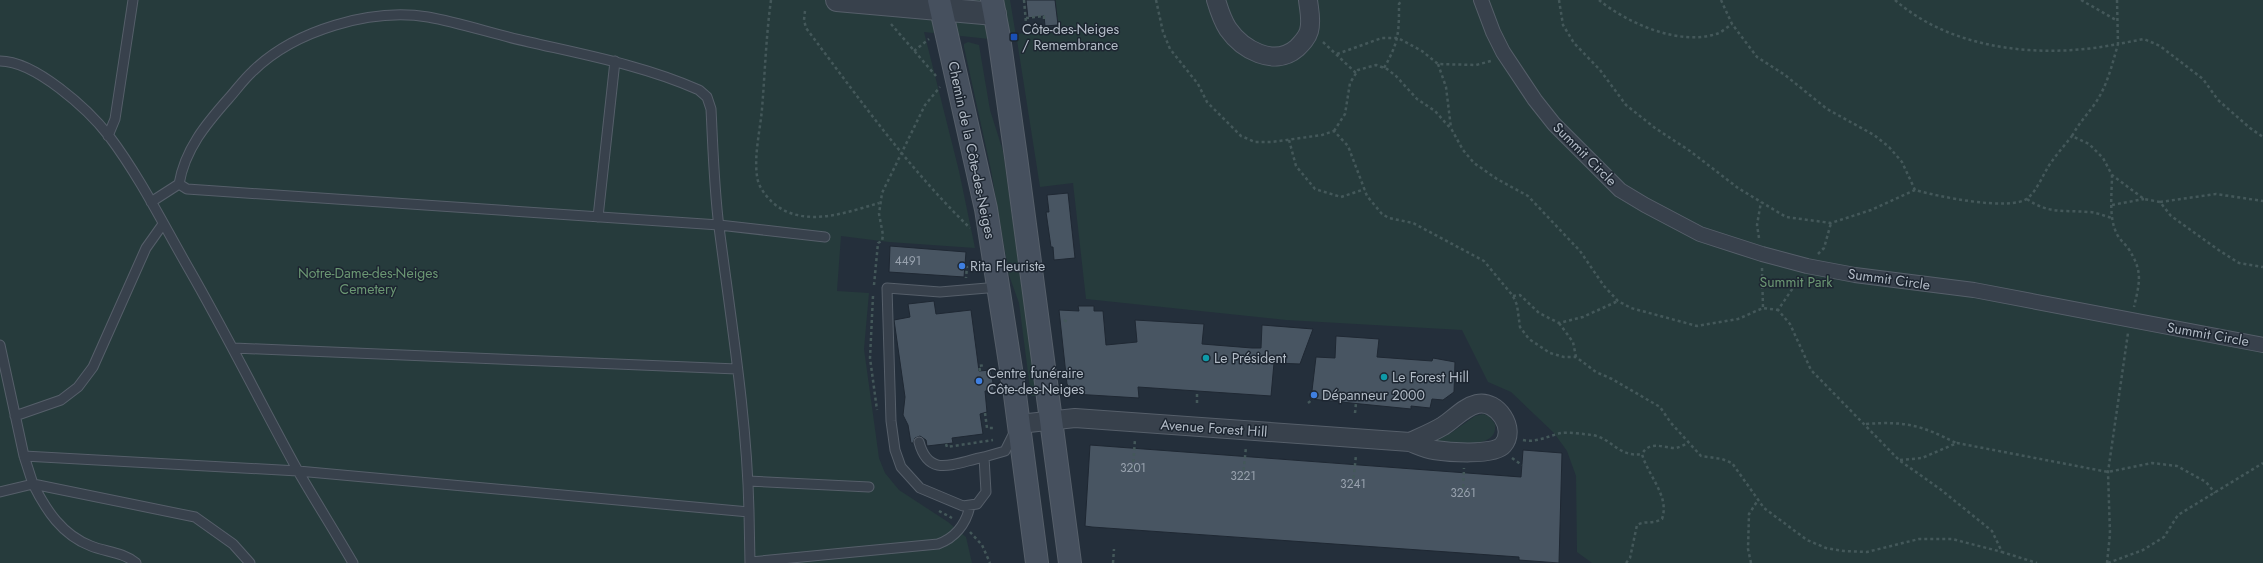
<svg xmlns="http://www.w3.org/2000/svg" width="2263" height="563" font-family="Jost,sans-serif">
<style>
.green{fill:#263b3c}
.building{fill:#485562;stroke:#1f2833}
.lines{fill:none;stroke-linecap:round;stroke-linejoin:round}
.service-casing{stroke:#565f6a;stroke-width:11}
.pedestrian-casing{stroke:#565f6a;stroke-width:16}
.minor-casing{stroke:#565f6a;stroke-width:20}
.tertiary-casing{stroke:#565f6a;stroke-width:24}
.secondary-casing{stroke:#565f6a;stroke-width:24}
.path{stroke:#44585a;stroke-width:2.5;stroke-dasharray:3 3;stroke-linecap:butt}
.service{stroke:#38414c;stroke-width:9}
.pedestrian{stroke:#38414c;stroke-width:14}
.minor{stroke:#38414c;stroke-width:18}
.tertiary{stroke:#38414c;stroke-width:22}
.secondary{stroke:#46505e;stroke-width:22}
.transit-dot{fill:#1a4fb4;stroke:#1d2631;stroke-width:1.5}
.shop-dot{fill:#3f7fe0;stroke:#1d2631;stroke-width:1.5}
.culture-dot{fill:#0f9aa8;stroke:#1d2631;stroke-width:1.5}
.labels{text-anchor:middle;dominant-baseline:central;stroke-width:3;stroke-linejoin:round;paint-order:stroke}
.number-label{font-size:12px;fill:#98a2ae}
.poi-label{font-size:14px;fill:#b3bcc7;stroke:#1d2631;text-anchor:start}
.street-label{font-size:14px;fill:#b3bcc7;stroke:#1d2631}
.park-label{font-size:14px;fill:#6b9773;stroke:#1d2631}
</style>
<rect width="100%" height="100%" fill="#242f3b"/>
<path class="green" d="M 0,0 L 1010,0 L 1017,42 L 924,32 L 959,171 L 975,248 L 889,242 L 841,236 L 837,291 L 869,293 L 864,349 L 879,458 L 885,473 L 899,490 L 948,522 L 966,537 L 972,563 L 0,563 Z
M 1055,0 L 2263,0 L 2263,563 L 1592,563 L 1577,552 L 1576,476 L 1567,451 L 1554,433 L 1511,392 L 1488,382 L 1462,330 L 1286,320 L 1086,299 L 1073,183 L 1040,187 L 1016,34 L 1058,29 Z
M 968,42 L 979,45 L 990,110 L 1003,151 L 1037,396 L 1031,396 L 1019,303 L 1009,275 L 991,170 L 964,47 L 964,44 Z
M 1483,414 L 1489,416 L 1495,424 C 1499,451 1451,443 1434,443 L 1433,439 L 1451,433 L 1475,416 Z"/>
<path class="building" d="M 1026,0 L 1055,0 L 1058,25 L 1045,26 L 1044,16 L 1028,18 Z
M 1068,193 L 1075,258 L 1054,260 L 1053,247 L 1051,247 L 1046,212 L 1049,212 L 1047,195 Z
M 890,246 L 966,252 L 964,277 L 889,272 Z
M 934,301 L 936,314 L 971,310 L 979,371 L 991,370 L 994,390 L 985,391 L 987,412 L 980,414 L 983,434 L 952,438 L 953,443 L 927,446 L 926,440 L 920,436 L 915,438 L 913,443 L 911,443 L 908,425 L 903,415 L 905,397 L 894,320 L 910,317 L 908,304 Z
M 1078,306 L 1094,306 L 1094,311 L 1103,311 L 1106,345 L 1137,342 L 1135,320 L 1204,324 L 1202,344 L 1252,348 L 1261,348 L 1262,325 L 1313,329 L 1300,364 L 1274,363 L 1271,396 L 1138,387 L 1139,398 L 1074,394 L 1067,384 L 1059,310 L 1079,311 Z
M 1336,336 L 1379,339 L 1377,357 L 1432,361 L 1433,358 L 1455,362 L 1454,392 L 1443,400 L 1432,399 L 1430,408 L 1411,406 L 1411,409 L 1311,399 L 1316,357 L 1335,358 Z
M 1090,445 L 1521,477 L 1523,450 L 1562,453 L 1559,563 L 1519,560 L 1519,557 L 1092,527 L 1085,526 Z"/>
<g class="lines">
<defs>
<path id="service" d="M 0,61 C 35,61 88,109 109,136 C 140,177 163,224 189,269 C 227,335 261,404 298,471 C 316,502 335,532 353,563
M 108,136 L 115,119 L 133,0
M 179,184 C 185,149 206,124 229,98 C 237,89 244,79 253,71 C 295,30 371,8 428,17 C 462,23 496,35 529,42 C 586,55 645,66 699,90 L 707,97 L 711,109 C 713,148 714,188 719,227 C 731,321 747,417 749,512
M 151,202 L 179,184 L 187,189 L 719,225 L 825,237
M 598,217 L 615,61
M 999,287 L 940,292 L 887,288 L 891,421 L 895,450 L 901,467 L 920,488 L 963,506 L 977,504 L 986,492 L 984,457 L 1005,451 L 1015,431
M 0,345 L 24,456 L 33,484 L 0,492
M 234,348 L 737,369
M 15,416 L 61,400 L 78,387 L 93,367 L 146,248 L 163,224
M 919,442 C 929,479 954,463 984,457
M 24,456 L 298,471 L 749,512 L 750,563
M 748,481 L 869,487
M 750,562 L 938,544 C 955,538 966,524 970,506
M 136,563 C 123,552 106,552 91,546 C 62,535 46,510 33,484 L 195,517 L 233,544 L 250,563"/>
<path id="pedestrian" d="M 1481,0 L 1493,32 L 1503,52 L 1535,100 L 1554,124 L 1620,190 L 1645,205 L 1700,234 L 1762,254 L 1807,266 L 1855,275 L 1974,290 L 2263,345"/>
<path id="minor" d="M 1216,0 C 1219,10 1222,20 1228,29 C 1242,49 1274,68 1297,48 C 1302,43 1307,38 1309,31 C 1312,20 1309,10 1308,0
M 1019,424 L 1075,418 L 1410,442 C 1418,445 1426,449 1434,450 C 1447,452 1494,456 1503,445 C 1517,429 1497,399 1477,404 C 1464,407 1454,419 1443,426 C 1433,432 1421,437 1410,442"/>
<path id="tertiary" d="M 837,0 L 995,14"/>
<path id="secondary" d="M 939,0 L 986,209 L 1015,395 L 1037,563
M 992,0 L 999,37 L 1016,157 L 1070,563"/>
</defs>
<use href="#service" class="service-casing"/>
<use href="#pedestrian" class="pedestrian-casing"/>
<use href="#minor" class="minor-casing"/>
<use href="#tertiary" class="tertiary-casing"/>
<use href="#secondary" class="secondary-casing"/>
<path class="path" d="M 771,0 C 766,36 765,73 762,109 C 760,131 754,155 757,176 C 758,186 765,195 772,202 C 802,229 845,213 879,203
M 1024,0 L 1026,23
M 1156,0 L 1163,32 L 1170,49 L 1198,84 L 1207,102 L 1241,136 L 1255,142 L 1272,142 L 1322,135 L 1334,131 L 1348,146 L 1367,196 L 1382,214 L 1389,218 L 1413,223 L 1484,261 L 1513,296 L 1517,305 L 1520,327 L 1529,339 L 1550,353 L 1564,357 L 1576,357 L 1596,372 L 1612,379 L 1660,407 L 1671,423 L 1701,456 L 1722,459 L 1732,463 L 1764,508 L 1807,540 L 1826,548 L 1844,551 L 1867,552 L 1919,539 L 1952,539 L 2002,552
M 1559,0 L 1563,25 L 1574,43 L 1600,70 L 1626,105 L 1655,128 L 1690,151 L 1738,188 L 1786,217 L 1831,223 L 1871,210 L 1915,190 C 1936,196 2011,212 2028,198 C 2037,190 2042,177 2048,167 C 2055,156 2064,146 2072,136
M 1599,0 C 1627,23 1679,46 1716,34 C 1721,33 1727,27 1732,24
M 1721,0 L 1732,24 L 1757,57 L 1785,75 L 1827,109 L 1874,135 L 1889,147 L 1902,162 L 1915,190
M 1895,0 C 1953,51 2044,59 2118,44 C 2112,65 2107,87 2094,105 C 2086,116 2079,123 2072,136 L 2089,144 L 2103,158 L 2112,175 L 2144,199 L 2160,202 L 2171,216 L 2220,251 L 2239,263 L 2263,267
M 2081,0 L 2116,20
M 2117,0 L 2118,44 L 2144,39 L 2160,46 L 2203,79 L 2218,100 L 2250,128 L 2263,137
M 805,11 L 804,20 L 806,28 C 858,97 908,168 970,228
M 1026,18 L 1044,16 L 1044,20
M 891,24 L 936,76
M 1323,42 L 1356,73
M 914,51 L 929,39
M 1337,54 L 1382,38 L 1398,38 L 1422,51 L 1438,64 L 1476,65 L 1491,61
M 1438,64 L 1446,87 L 1451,128
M 1384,68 C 1399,42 1399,32 1399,4 L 1402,0
M 1334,131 L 1345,114 L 1350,83 L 1358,70 L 1376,65 L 1387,69 L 1396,76 L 1417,99 L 1435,111 L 1452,130 L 1463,150 L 1474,163 L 1497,179 L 1528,196 L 1580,251 L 1604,286 L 1618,301 L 1631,308 L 1697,326 L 1738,319 L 1763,308 L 1778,310
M 1289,140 L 1296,166 L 1315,189 L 1341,197 L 1365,189
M 2112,175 C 2112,194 2108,219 2118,236 C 2121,241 2125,244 2128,248 C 2143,271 2140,281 2134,307
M 2027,199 C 2048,214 2063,210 2088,212 C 2096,212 2104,216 2112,218
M 2160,202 L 2216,194 L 2263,201
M 2112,205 L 2144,199
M 1759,238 L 1757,225 L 1761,202
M 1818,254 L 1824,248 L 1831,223
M 965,267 L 967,267 L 966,278
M 1762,268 L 1763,308
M 1799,279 L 1778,310 L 1790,324 L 1811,370 L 1899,460 L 1940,489 L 1992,531 L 2002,552 L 2037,563
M 874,285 L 878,243 L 882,241 L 883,235 L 879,214 L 882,193 L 925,105 L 940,87
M 873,296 L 870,358 L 877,410
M 1513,296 L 1520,295 L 1539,313 L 1559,323 L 1583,317 L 1618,301
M 1064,320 L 1069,323
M 1559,323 L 1573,342 L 1576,357
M 980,371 L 979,366 L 985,365
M 1197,403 L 1197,391
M 1308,403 L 1313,399
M 985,413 L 987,428 L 993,428
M 1355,413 L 1356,403
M 1866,424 C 1905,421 1921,425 1956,443
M 1523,440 C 1536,443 1548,436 1561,433 C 1570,432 1583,434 1592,435 C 1612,438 1619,458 1642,454
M 946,444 L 947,447 L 993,440
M 1512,458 L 1522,465
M 1900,460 L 1922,458 L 1957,443 L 2108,472 L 2152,463 L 2177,466 L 2206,482 L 2215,493
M 1133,468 L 1135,439
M 1243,476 L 1246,447
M 1353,484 L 1356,455
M 1463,493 L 1464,468
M 939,511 L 952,518
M 970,532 L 982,545 L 990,563
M 1113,563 L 1114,549
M 1626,563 L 1630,558 L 1637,525 C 1646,520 1651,525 1662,519 C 1670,496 1648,476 1642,454 C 1650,440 1663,448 1676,448 C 1680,447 1684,445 1688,443
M 1751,563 L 1748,549 L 1749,514 L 1758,500
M 2107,563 L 2110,534 L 2108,472 L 2128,333
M 2108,563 L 2143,550 L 2164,537 L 2178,515 L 2263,463"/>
<use href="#service" class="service"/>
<use href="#pedestrian" class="pedestrian"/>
<use href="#minor" class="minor"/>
<use href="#tertiary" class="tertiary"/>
<use href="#secondary" class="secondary"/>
</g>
<rect class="transit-dot" x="1010" y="33" width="8" height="8" rx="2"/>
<g class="shop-dot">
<circle cx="962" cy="266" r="4"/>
<circle cx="979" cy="381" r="4"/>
<circle cx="1314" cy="395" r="4"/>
</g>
<g class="culture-dot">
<circle cx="1206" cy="358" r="4"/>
<circle cx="1384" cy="377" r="4"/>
</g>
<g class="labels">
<g class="number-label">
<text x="908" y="261">4491</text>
<text x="1133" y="468">3201</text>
<text x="1243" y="476">3221</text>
<text x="1353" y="484">3241</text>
<text x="1463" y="493">3261</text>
</g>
<g class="poi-label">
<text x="1022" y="29">Côte-des-Neiges<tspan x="1022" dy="16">/ Remembrance</tspan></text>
<text x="970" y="266">Rita Fleuriste</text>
<text x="1214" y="358">Le Président</text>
<text x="987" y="373">Centre funéraire<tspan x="987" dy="16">Côte-des-Neiges</tspan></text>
<text x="1392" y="377">Le Forest Hill</text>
<text x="1322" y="395">Dépanneur 2000</text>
</g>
<g class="street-label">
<text transform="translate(972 150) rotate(78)">Chemin de la Côte-des-Neiges</text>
<text transform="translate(1585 154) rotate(45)">Summit Circle</text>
<text transform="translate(1889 279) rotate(8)">Summit Circle</text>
<text transform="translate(2208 334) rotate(10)">Summit Circle</text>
<text transform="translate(1214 428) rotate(4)">Avenue Forest Hill</text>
</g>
<g class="park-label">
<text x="368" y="273">Notre-Dame-des-Neiges<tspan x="368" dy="16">Cemetery</tspan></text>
<text x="1796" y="282">Summit Park</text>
</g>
</g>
</svg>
